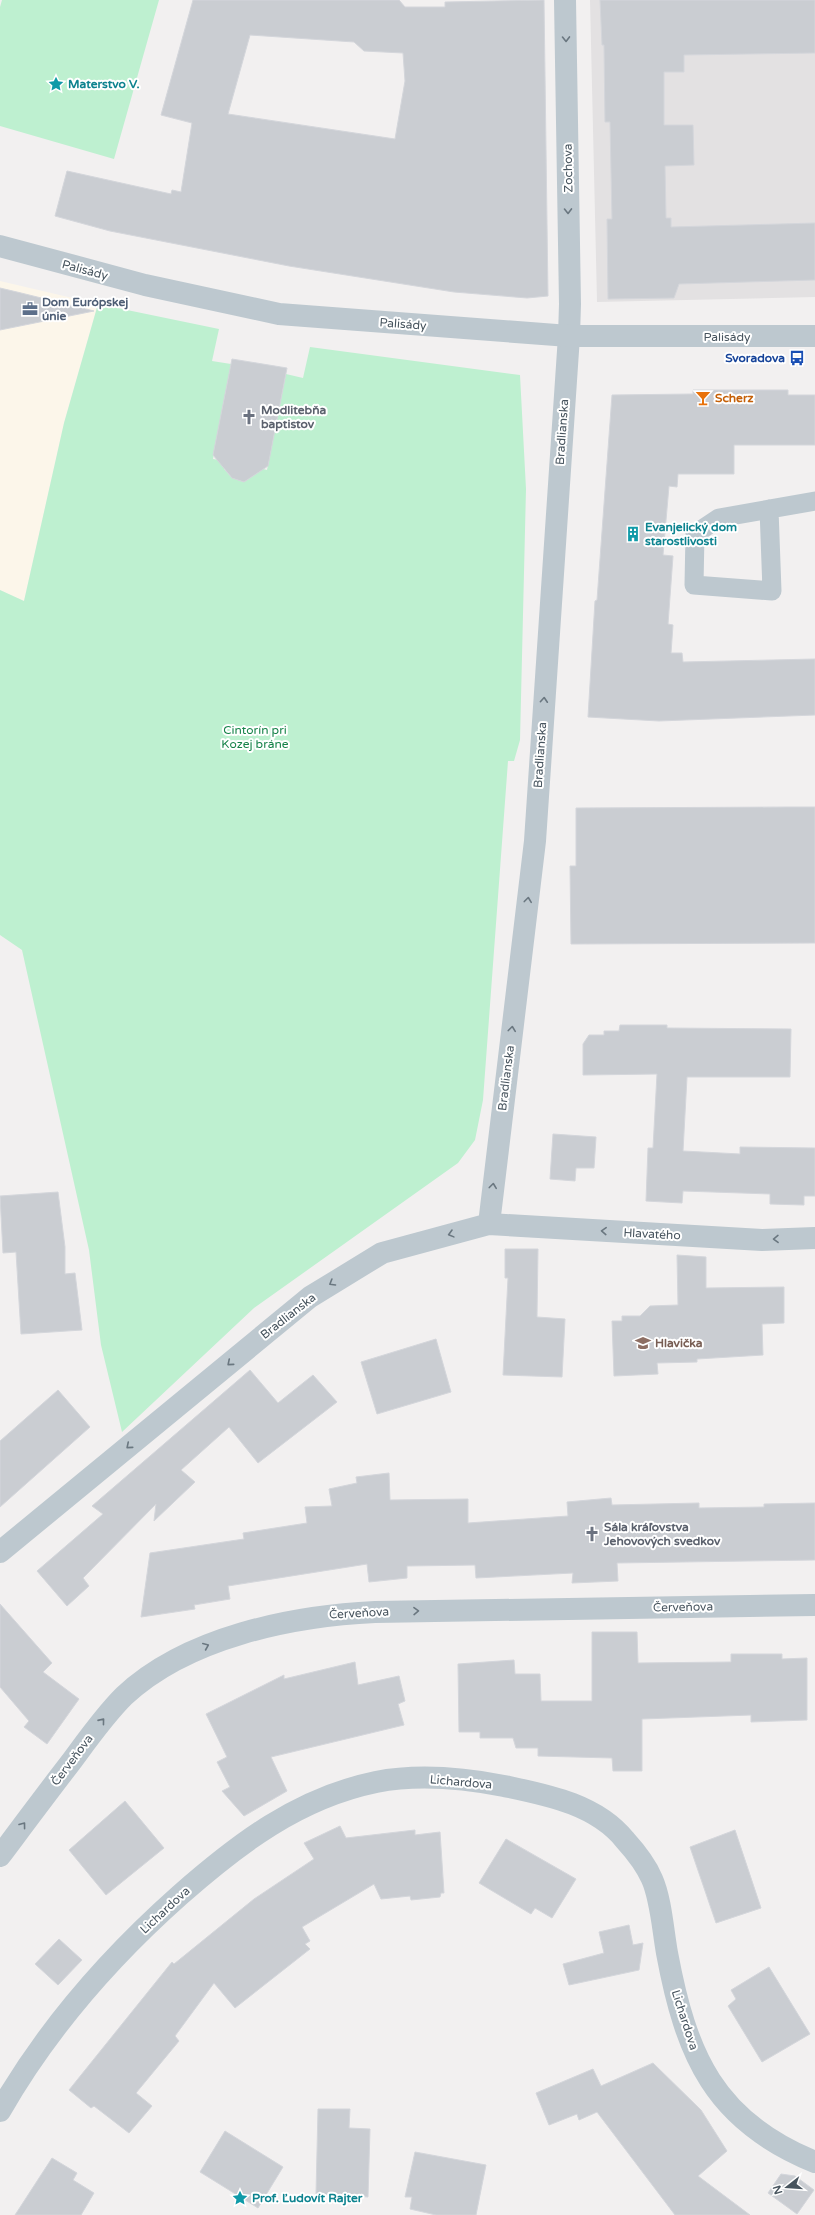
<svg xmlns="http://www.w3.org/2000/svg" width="815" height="2215" font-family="'Varela Round',sans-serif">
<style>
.commercial{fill:#fcf6ea}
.education{fill:#e3e1e2}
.green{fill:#bef0d0}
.building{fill:#cacdd2;stroke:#d4d6db;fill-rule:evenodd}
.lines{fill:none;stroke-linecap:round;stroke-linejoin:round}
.service{stroke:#bdc8cf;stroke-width:19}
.minor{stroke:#bdc8cf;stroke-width:22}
.tertiary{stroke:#bdc8cf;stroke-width:22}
.oneway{stroke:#6a7780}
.labels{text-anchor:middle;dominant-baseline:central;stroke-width:4;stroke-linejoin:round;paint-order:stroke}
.culture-label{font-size:12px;font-weight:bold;fill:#0d838f;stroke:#fff;text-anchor:start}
.street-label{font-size:12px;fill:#47545e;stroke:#fff}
.service-label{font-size:12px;font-weight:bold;fill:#4e5e75;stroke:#fff;text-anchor:start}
.transit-label{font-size:12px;font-weight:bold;fill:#164399;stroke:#fff;text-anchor:end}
.food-label{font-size:12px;font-weight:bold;fill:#c56008;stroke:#fff;text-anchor:start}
.worship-label{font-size:12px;font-weight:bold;fill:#5b616d;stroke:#fff;text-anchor:start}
.park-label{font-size:12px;fill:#158248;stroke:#fff}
.education-label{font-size:12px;font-weight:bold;fill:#785e54;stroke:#fff;text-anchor:start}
</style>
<rect width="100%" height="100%" fill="#f2f0f0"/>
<path class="commercial" d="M 0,281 L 98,304 L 64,423 L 24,601 L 0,590 Z"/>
<path class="education" d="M 590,0 L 815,0 L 815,297 L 597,302 Z"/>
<path class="green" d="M 2,0 L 159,0 L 114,159 L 0,126 L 0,7 Z
M 98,304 L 219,329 L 212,361 L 231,364 L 213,459 L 226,461 L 224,469 L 232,478 L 244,482 L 256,467 L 267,470 L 286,374 L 303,378 L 310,347 L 520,375 L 526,489 L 520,740 L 514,761 L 508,761 L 483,1100 L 475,1140 L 458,1163 L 254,1308 L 122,1432 L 101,1345 L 89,1250 L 22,950 L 0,935 L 0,590 L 24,601 L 64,423 Z"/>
<path class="building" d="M 193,0 L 399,0 L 405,7 L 445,7 L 445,2 L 544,0 L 548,296 L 527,298 L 454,292 L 289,266 L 110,231 L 55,216 L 67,171 L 171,194 L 172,190 L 181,192 L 192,123 L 161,115 ZM 250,35 L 354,42 L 364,51 L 403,53 L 405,81 L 395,139 L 228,114 Z
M 600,0 L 815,0 L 815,53 L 684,55 L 684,72 L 664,72 L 664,125 L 693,125 L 694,165 L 665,166 L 666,218 L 671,218 L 671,227 L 815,223 L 815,280 L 679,284 L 674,298 L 608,299 L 607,219 L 612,219 L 610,122 L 605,122 L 604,45 L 602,45 Z
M 0,288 L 17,292 L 94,311 L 0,330 Z
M 232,359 L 287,368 L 268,466 L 244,482 L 232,478 L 213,455 Z
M 693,390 L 788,390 L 788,395 L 815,395 L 815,445 L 734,445 L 734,474 L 678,474 L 677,487 L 669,486 L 663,555 L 673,556 L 668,624 L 673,625 L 671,653 L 682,653 L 683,662 L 815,659 L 815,715 L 659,721 L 588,717 L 595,601 L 597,600 L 612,395 L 693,394 Z
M 789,807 L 815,807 L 815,943 L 571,944 L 570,866 L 576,866 L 576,808 Z
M 620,1025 L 667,1025 L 667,1028 L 791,1029 L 790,1077 L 687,1077 L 683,1151 L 740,1154 L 740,1147 L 815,1148 L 815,1196 L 804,1196 L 804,1205 L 770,1204 L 770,1194 L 683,1191 L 682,1203 L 646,1201 L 648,1148 L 653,1148 L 657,1074 L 583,1075 L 583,1044 L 589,1035 L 604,1035 L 604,1031 L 619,1031 Z
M 553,1134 L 596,1137 L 594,1168 L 576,1168 L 575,1181 L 550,1179 Z
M 58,1192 L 65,1247 L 65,1274 L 75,1273 L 82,1330 L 21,1334 L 16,1252 L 3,1253 L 0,1196 Z
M 505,1249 L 538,1249 L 537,1317 L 565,1319 L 562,1377 L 503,1375 L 508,1278 L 505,1278 Z
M 677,1255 L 706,1257 L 706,1288 L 784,1287 L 784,1323 L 762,1324 L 763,1355 L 697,1359 L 697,1362 L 657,1363 L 658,1374 L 614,1376 L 612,1321 L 622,1321 L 622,1316 L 640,1316 L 650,1306 L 678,1305 Z
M 436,1339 L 451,1392 L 377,1414 L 361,1362 Z
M 250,1370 L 278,1403 L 313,1375 L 337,1402 L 258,1463 L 229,1427 L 181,1470 L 195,1482 L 154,1521 L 156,1504 L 83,1578 L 89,1586 L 67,1606 L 37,1571 L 103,1514 L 92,1506 Z
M 58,1390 L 90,1427 L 0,1507 L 0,1441 Z
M 389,1473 L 390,1500 L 468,1499 L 468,1523 L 568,1516 L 567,1502 L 611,1498 L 612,1505 L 699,1503 L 699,1508 L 764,1507 L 764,1504 L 815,1503 L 815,1560 L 617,1563 L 618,1581 L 572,1583 L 573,1573 L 476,1578 L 475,1565 L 407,1566 L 407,1578 L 369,1582 L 367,1564 L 228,1586 L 230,1599 L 194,1605 L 195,1609 L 141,1617 L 150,1553 L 244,1539 L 243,1533 L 307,1523 L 305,1507 L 332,1506 L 329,1489 L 357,1483 L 356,1477 Z
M 0,1604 L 52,1663 L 43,1672 L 79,1699 L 47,1744 L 24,1727 L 29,1721 L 0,1687 Z
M 592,1632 L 637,1632 L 638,1663 L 731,1662 L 731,1654 L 782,1654 L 782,1659 L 807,1658 L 807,1720 L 751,1722 L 751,1715 L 642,1719 L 642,1771 L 613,1771 L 612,1758 L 538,1756 L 538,1748 L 516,1748 L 513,1738 L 480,1738 L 480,1732 L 459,1732 L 458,1664 L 514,1660 L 515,1674 L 540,1674 L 541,1701 L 592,1701 Z
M 355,1662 L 358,1685 L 399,1676 L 405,1701 L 398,1704 L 404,1725 L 271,1757 L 287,1791 L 244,1816 L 222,1791 L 230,1787 L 217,1762 L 227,1757 L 206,1714 L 284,1675 L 284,1679 Z
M 125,1801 L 164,1848 L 106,1895 L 69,1850 Z
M 340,1826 L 346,1838 L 415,1830 L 415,1835 L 440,1832 L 444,1893 L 441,1893 L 440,1897 L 411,1900 L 410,1896 L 381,1899 L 374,1884 L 302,1927 L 310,1941 L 305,1944 L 310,1949 L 235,2008 L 214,1983 L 175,2036 L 179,2041 L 136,2093 L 152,2106 L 129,2133 L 94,2106 L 91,2108 L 69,2090 L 172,1962 L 174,1964 L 254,1899 L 314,1859 L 304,1843 Z
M 735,1830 L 761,1908 L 716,1923 L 690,1847 Z
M 506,1839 L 576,1879 L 552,1918 L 535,1908 L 531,1914 L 479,1883 Z
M 629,1925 L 633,1945 L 643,1943 L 639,1970 L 569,1985 L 563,1964 L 604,1953 L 599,1932 Z
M 59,1939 L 82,1960 L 58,1985 L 35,1964 Z
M 769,1967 L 810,2034 L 762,2062 L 728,2006 L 736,1999 L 731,1990 Z
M 653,2063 L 701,2110 L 727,2151 L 698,2176 L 750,2215 L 675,2215 L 597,2112 L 579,2120 L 577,2114 L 549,2125 L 536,2093 L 593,2069 L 601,2086 Z
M 318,2109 L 350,2109 L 349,2128 L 370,2129 L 368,2197 L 316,2194 Z
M 225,2131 L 283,2167 L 258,2208 L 200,2172 Z
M 415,2152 L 486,2165 L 476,2215 L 436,2215 L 410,2209 L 412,2197 L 405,2197 Z
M 52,2158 L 77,2173 L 73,2180 L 94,2193 L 81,2215 L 15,2215 Z
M 781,2174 L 795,2176 L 814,2190 L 797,2214 L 768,2193 Z"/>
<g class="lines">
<path class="service" d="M 769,509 L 772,591 L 694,585 L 695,534 L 719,518 L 815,501"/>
<path class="minor" d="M 489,1224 L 535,841 L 569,336 L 570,304 L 565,0
M 0,1552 L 310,1297 L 382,1253 L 489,1224 L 762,1240 L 815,1238
M 0,1856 C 24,1824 47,1793 71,1762 C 88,1739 104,1716 124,1696 C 187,1637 292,1616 375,1612 L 815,1605
M 0,2111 C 47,2029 109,1958 180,1895 C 238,1844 298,1798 376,1782 C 417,1774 463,1778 504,1786 C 547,1795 596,1804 625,1840 C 635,1851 646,1865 652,1879 C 661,1899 663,1931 667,1953 C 686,2055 714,2121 815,2162"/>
<path class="tertiary" d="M 0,246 L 145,285 L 279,314 L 569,336 L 815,336"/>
</g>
<defs><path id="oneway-chevron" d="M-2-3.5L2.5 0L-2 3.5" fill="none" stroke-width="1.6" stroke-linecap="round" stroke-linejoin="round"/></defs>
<g class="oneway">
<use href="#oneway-chevron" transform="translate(566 39) rotate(89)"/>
<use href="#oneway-chevron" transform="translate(568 211) rotate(89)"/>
<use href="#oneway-chevron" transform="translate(544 700) rotate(-86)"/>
<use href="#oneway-chevron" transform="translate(528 900) rotate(-83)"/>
<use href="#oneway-chevron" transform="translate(512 1029) rotate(-83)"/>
<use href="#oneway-chevron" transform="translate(493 1186) rotate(-83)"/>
<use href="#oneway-chevron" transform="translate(604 1231) rotate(-177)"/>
<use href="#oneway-chevron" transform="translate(451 1234) rotate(165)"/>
<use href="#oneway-chevron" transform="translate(776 1239) rotate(179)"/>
<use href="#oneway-chevron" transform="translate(332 1283) rotate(149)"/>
<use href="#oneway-chevron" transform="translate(230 1363) rotate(140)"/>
<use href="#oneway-chevron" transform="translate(129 1446) rotate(140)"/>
<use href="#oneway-chevron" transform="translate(416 1611) rotate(-1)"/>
<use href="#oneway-chevron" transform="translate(206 1646) rotate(-23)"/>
<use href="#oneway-chevron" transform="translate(102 1721) rotate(-51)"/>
<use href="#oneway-chevron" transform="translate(23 1825) rotate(-53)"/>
</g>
<defs>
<symbol id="sight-bare" viewBox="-9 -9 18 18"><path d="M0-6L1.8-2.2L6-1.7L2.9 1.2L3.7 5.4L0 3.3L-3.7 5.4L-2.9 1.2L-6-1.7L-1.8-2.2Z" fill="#0f9aa8" stroke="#fff" stroke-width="2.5" paint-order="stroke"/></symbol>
<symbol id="office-bare" viewBox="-9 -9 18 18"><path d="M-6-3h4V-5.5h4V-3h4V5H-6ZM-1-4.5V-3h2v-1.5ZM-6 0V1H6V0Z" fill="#5c6f8a" stroke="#fff" stroke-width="2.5" paint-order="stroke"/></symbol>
<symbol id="bus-bare" viewBox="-9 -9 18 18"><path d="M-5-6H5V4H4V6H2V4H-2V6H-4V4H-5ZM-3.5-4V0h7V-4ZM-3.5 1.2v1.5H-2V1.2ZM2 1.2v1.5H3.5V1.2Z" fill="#1a4fb4" stroke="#fff" stroke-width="2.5" paint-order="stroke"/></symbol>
<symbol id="bar-bare" viewBox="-9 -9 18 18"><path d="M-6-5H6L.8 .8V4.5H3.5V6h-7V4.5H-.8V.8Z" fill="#e8710a" stroke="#fff" stroke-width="2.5" paint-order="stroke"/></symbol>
<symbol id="church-bare" viewBox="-9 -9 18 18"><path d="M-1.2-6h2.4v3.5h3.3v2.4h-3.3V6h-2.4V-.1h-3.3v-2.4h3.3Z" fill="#6b7280" stroke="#fff" stroke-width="2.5" paint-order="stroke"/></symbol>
<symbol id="building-bare" viewBox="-9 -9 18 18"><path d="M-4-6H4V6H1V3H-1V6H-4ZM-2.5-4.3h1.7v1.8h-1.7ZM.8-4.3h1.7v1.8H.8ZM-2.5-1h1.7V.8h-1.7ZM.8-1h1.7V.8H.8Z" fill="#0f9aa8" stroke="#fff" stroke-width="2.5" paint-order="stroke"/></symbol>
<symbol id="school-bare" viewBox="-9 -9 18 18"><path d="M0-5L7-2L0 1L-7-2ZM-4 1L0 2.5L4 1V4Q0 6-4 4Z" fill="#8d6e63" stroke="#fff" stroke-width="2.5" paint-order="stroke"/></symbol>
</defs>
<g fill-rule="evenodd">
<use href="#sight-bare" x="45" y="73" width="22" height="22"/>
<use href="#office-bare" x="19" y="298" width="22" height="22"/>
<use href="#bus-bare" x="786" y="347" width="22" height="22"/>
<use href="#bar-bare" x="692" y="387" width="22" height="22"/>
<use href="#church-bare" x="238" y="406" width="22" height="22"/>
<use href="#building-bare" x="622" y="523" width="22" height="22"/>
<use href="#school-bare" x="632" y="1332" width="22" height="22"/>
<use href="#church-bare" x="581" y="1523" width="22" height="22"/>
<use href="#sight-bare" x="229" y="2187" width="22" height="22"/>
</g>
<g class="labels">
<g class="culture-label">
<text x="68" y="84">Materstvo V.</text>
<text x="645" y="527">Evanjelický dom<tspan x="645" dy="14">starostlivosti</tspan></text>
<text x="252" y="2198">Prof. Ľudovít Rajter</text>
</g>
<g class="street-label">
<text transform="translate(568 168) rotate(-91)">Zochova</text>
<text transform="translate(85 270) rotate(15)">Palisády</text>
<text transform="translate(403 324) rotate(4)">Palisády</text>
<text x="727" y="337">Palisády</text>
<text transform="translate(562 432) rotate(-86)">Bradlianska</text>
<text transform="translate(540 755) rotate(-86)">Bradlianska</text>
<text transform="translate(506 1078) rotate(-83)">Bradlianska</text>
<text transform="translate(652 1234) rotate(3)">Hlavatého</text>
<text transform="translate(288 1316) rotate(-38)">Bradlianska</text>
<text transform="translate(683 1607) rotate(-1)">Červeňova</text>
<text transform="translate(359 1613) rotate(-3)">Červeňova</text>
<text transform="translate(72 1760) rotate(-53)">Červeňova</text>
<text transform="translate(461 1782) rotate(5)">Lichardova</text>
<text transform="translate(165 1910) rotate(-43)">Lichardova</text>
<text transform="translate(685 2020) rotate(72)">Lichardova</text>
</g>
<g class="service-label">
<text x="42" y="302">Dom Európskej<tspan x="42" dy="14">únie</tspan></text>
</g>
<g class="transit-label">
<text x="785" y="358">Svoradova</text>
</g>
<g class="food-label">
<text x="715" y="398">Scherz</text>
</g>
<g class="worship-label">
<text x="261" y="410">Modlitebňa<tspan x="261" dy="14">baptistov</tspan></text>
<text x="604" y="1527">Sála kráľovstva<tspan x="604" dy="14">Jehovových svedkov</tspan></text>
</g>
<g class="park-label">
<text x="255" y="730">Cintorín pri<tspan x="255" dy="14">Kozej bráne</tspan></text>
</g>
<g class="education-label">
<text x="655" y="1343">Hlavička</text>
</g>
</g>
<g transform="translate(787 2187) rotate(253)" stroke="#ffffff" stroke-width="3" paint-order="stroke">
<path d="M0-3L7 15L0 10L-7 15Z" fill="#47545e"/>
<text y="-6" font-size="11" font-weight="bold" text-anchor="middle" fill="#47545e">N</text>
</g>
</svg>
